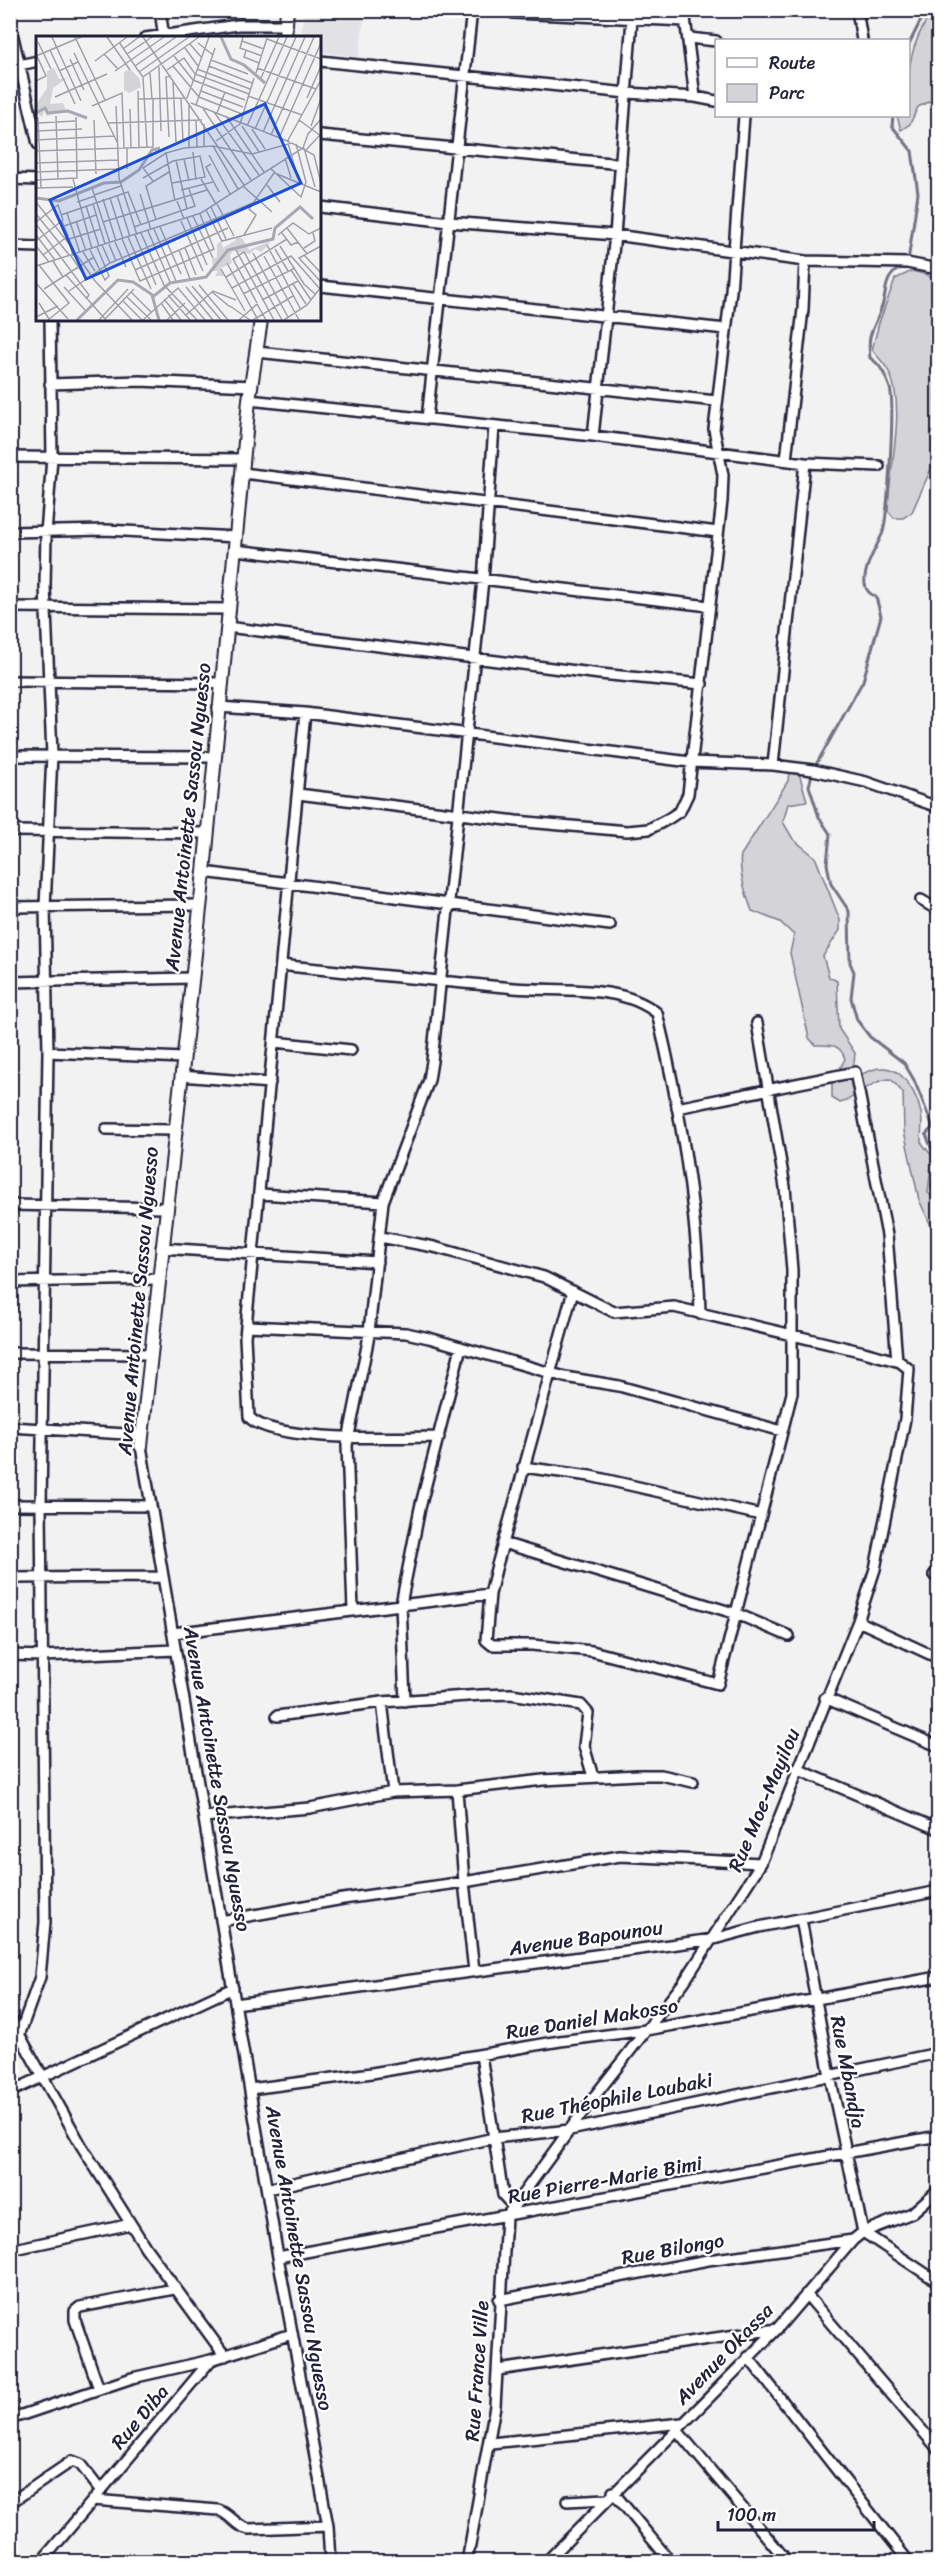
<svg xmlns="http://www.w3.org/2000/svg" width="949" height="2572" font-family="Sriracha,sans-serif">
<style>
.built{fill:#e2e2e6}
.green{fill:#d3d3d8;stroke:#7a7a8a;stroke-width:1.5}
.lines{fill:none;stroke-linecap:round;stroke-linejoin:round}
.stream{stroke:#727282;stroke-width:3}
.street-casing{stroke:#22223b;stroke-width:14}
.secondary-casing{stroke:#22223b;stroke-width:16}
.street{stroke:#fff;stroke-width:9}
.secondary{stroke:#fff;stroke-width:12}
.labels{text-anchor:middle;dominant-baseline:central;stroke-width:4.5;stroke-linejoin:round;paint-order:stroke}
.street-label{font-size:20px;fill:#22223b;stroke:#fff}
.inset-river{fill:none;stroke:#a8a8b2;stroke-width:3}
.inset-road{fill:none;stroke:#9f9fa9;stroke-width:1.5}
.view{fill:#1d4ed8;fill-opacity:0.15;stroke:#1d4ed8;stroke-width:3}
.inset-edge{fill:none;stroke:#22223b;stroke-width:3}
</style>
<rect width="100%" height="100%" fill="#f2f2f3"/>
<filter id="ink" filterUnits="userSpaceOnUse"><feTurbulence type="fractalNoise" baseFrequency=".0167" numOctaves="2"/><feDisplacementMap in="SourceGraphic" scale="12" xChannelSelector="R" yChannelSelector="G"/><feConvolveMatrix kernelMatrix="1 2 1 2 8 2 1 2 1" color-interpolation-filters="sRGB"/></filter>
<g filter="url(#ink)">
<path class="built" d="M 304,11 L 365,11 L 359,57 L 320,52 L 320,38 L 301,37 Z"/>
<path class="green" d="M 932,11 L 938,11 L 938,97 L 918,107 L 910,124 L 901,130 L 897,116 L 908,116 C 908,70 907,50 932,11 Z
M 912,271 L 928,275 L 938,283 L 938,370 L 935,395 L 938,404 L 938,453 L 912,512 L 903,518 L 894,518 L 888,511 C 888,472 907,408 889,372 C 885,364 878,357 872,350 L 879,323 L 895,279 Z
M 789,772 L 799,773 L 807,801 L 788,804 L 783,822 L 793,839 L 815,857 L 840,920 L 840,930 L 823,956 L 829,977 L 837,981 L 839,1029 L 855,1053 L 854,1063 L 848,1070 L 855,1077 C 863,1074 873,1068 881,1068 C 903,1066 917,1095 921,1113 C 923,1122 921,1133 921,1142 L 932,1156 L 928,1193 L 938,1201 L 938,1233 L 935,1234 L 919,1200 L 904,1131 L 903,1093 L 891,1079 C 872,1079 858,1098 840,1103 L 832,1098 L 832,1083 L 845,1059 C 840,1043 830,1045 815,1045 L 809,1038 L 790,953 L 794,935 L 780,922 L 752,911 C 746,895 738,872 741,855 L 788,781 Z"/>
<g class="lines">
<path class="stream" d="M 908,46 L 926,10
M 893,116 L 892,126 L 912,151 L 918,193 L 908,261
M 904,265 C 881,279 889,288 881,309 C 873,333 867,331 870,358 C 881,364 886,377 890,388 C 895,405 888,513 883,532 C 877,547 863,567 865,584 C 866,591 870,594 876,597 L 881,616 L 863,681 L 813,770 L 809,786 L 819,817 L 830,834 L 827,864 L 831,884 L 849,911 L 850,963 L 854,972 L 851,998 L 857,1020 L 870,1037 L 904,1063 L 914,1080 L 933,1127 L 926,1134 L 936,1161 L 932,1188 L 938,1197"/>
<defs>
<path id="street" d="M 160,10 L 164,38
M 509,10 L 513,13 L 685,21
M 684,10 L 695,97
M 857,10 L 862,40
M 10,24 L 38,144
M 145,38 L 238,25 L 286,25
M 689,38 L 716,41
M 320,61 L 627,93 L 695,97 L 716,101
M 10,67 L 38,61
M 320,135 L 621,164
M 10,179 L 38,180
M 320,207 L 449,222 L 615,235 L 805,261 L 907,263 L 938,269
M 10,246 L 38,247
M 320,286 L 726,329
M 257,352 L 716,401
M 50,384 L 140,381 L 252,386
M 249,400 L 593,436 L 805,463 L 879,466
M 427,419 L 472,10
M 593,436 L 615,235 L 632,19
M 10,457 L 244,459
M 786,460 L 803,309 L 805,261
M 243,473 L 718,532
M 10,532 L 106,530 L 236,537
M 235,550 L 709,606
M 10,607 L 228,609
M 227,627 L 600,674 L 702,684
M 10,681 L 221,683
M 218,707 L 305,713 L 690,762 L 773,765 L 813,770 L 866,782 L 938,807
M 305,713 L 245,1337 L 249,1417 C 272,1443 402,1437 439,1437
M 10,756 L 214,757
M 773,765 L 805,463
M 298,794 L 516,821 L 627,831 L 649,829 L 668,819 L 680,811 L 688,794 L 722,501 L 723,475 L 714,429 L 731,291 L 744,116
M 10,831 L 207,833
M 204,872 L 610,925
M 921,900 L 938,910
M 10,907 L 200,905
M 281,965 C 359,974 436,980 514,988 C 559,992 620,983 657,1013 C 681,1112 698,1212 700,1314
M 10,982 L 191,978
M 274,1042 L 351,1050
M 48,1052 L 183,1058
M 181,1076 L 270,1083
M 677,1108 L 855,1072 L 887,1235 L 897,1361
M 106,1129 L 174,1130
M 260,1194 L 383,1202
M 10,1205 L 166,1208
M 380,1237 L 434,1247 L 544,1277 L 614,1312 L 674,1307 L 864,1352 L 900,1362 L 909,1369 L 905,1419 L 875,1569 L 858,1621 L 761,1863 L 684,1982 L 590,2102 L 506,2217 L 495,2406 L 467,2562
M 161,1248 L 377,1262
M 10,1282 L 158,1279
M 573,1291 L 496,1569 L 490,1594 L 486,1640 L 492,1645 L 532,1645 L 592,1651 L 718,1684 L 792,1393 L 792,1270 L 785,1187 L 757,1023
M 246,1326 L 406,1333 L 429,1338 L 565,1377 L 619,1386 L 782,1431
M 10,1353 L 150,1354
M 10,1427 L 142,1435
M 141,1446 L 278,2257 L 328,2526 L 330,2562
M 523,1467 L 590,1476 L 761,1515
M 10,1505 L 151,1506
M 503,1543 L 737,1614 L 789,1636
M 934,1575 L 938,1577
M 10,1578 L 163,1577
M 353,1610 L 347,1445 L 368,1341 L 383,1202 L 429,1080 L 432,1061 L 483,580 L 494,427
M 858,1621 L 938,1658
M 173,1633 L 490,1594
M 10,1655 L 43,1656 L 175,1650
M 825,1698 L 938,1746
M 405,1701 L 401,1604 L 420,1508 L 461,1347
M 382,1702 L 393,1792
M 277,1716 L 382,1702 L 481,1695 L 511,1694 L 581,1705 L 588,1713 L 584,1746 L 593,1777
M 797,1769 L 938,1829
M 457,1790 L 464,1882 L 474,1971
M 204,1817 L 310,1808 L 393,1792 L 457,1790 L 543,1780 L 638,1775 L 661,1775 L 693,1782
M 801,1919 L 830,2076 L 863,2232
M 221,1921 L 343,1899 L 464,1882 L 620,1856 L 761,1863
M 235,2004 L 714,1939 L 759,1927 L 938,1891
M 10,2018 L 81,2145 L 146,2248 L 225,2356
M 20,2033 L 40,1977 L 45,1922 L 41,1505 L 48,1052 L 45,907 L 52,755 L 45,586 L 46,533 L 52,458 L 50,320
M 481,2055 L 503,2195 L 513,2206
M 250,2089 L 372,2073 L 560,2041 L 646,2030 L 938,1977
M 10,2092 L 233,1988
M 267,2189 L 494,2138 L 570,2130 L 938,2053
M 863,2232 L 938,2282
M 10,2250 L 131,2224
M 278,2257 L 938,2136
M 806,2294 L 938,2449
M 499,2300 L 708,2260 L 853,2240
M 748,2357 L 909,2562
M 498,2370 L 777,2329
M 99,2389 L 75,2320 L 75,2311 L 80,2307 L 174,2289
M 10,2419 L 132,2378 L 211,2360 L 292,2334
M 676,2429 L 788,2562
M 491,2443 L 682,2423
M 613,2492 L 671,2562
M 93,2500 L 218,2510 C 231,2514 236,2527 249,2529 L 328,2526
M 567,2501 L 606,2499
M 10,2503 L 72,2461 L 80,2464 L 101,2491
M 41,2562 L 211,2360
M 546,2562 L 777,2329 L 853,2240 L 863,2232 L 912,2213 L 938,2190"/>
<path id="secondary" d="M 285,38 L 287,10
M 141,1446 L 204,872 L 249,400 L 261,320"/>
</defs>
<use href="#street" class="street-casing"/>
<use href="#secondary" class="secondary-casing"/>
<use href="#street" class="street"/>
<use href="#secondary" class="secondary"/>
</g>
</g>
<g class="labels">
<g class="street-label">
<text transform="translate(188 817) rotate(-84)">Avenue Antoinette Sassou Nguesso</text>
<text transform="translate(138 1301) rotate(-85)">Avenue Antoinette Sassou Nguesso</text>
<text transform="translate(217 1779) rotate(80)">Avenue Antoinette Sassou Nguesso</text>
<text transform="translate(764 1800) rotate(-67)">Rue Moe-Mayilou</text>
<text transform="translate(586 1938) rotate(-8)">Avenue Bapounou</text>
<text transform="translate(592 2019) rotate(-9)">Rue Daniel Makosso</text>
<text transform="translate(848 2072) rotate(79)">Rue Mbandja</text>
<text transform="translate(617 2098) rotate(-11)">Rue Théophile Loubaki</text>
<text transform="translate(605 2180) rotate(-10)">Rue Pierre-Marie Bimi</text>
<text transform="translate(673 2249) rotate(-10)">Rue Bilongo</text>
<text transform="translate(299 2258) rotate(80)">Avenue Antoinette Sassou Nguesso</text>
<text transform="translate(724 2354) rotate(-46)">Avenue Okassa</text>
<text transform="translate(477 2371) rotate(-86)">Rue France Ville</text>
<text transform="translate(140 2417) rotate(-50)">Rue Diba</text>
</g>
</g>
<g transform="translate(36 36)">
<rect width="285" height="285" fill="#f2f2f3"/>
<path d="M 18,32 L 23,43 L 31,42 L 17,52 L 14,68 L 27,67 L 30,75 L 11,80 L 8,75 L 6,81 L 2,78 L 0,90 L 1,67 L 11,52 L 11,35 ZM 94,33 L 103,42 L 105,51 L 93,57 L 88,54 L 88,36 ZM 199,201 L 206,202 L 213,214 L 232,206 L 234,207 L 225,216 L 219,213 L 214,218 L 197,215 L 194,219 L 196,227 L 185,232 L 189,240 L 179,240 L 182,235 L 177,235 L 176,223 L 181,221 L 181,208 L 185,205 L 187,212 L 200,204 Z" fill="#d3d3d8"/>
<path class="inset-river" d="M 185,1 L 195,23 L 208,29 L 229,47M 0,77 L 9,72 L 12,77 L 32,75 L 51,82M 0,162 L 23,165 L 68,147 L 85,146 L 103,134 L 116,114 L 124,112M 116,259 L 123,284M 41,284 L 82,244 L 97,246 L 118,260 L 134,247 L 170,241 L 192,214 L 237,203 L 239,192 L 264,171 L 277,183"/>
<path class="inset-road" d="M 16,1 L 45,65M 39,1 L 69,64M 71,1 L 94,34M 107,1 L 208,149M 207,1 L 204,12 L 226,20M 231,3 L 285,23M 206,5 L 228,13M 2,6 L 15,33M 83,6 L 99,30 L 140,1M 162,7 L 177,19M 154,8 L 166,22M 149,12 L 162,30M 87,13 L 103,1M 14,14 L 39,68M 210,15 L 208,21 L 223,27M 38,17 L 81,106M 68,18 L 82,33M 91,18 L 116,1M 0,20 L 45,1M 138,20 L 157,44 L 209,64M 34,23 L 48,54M 175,24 L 212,38M 59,25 L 91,1M 99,30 L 107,41 L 163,1M 137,30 L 163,61 L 206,78M 173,30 L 216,47M 123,31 L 125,95M 221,32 L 280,53M 161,33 L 214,53M 131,34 L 148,22 L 159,38 L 213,58M 23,35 L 42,26M 79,35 L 128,1M 103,36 L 153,1M 114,37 L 116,63M 220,37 L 231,2M 107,41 L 111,111M 225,42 L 243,1M 0,45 L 10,40 L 1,20M 137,46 L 140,106M 102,55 L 103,112M 165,55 L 207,71M 212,60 L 266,79M 19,61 L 71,38M 145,62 L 147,106M 271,62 L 285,30M 103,63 L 151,62 L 173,1M 153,67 L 153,111M 155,67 L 254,106M 160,69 L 179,12M 56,70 L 86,57 L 88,112M 80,70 L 83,142 L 101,199M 166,71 L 215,144M 94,73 L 95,112M 178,76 L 223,139M 181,77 L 189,56M 20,80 L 22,143M 190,80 L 228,136M 2,81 L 5,152M 58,84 L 60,138M 160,84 L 161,111M 263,84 L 285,100M 2,87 L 39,85M 72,87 L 166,84M 204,88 L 218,42M 206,90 L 223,116M 211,90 L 251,1M 275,90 L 285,63M 216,93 L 229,113M 219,93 L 260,1M 0,95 L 46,93M 227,96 L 269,1M 235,99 L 278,1M 133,101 L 130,41 L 135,40M 243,102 L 285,7M 0,104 L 78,100M 180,105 L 204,88M 251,106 L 285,44M 252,107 L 262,143M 168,110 L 168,88M 177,110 L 202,153M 268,112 L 279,151M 270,114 L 285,98M 0,115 L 117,111 L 117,63M 157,116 L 160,144M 173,119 L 194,158M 249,122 L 255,142M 148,123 L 153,145M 140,124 L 151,173M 0,127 L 82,124M 175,128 L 170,131 L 183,156M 234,132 L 265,161 L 270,146 L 260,108M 91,133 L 91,112M 0,136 L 82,133M 241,138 L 285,156M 107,142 L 137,125 L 164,120 L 169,141 L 136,147M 37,143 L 56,213M 165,143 L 180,168M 0,144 L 41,142 L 40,81M 117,145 L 107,132 L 130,117M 231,149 L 244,166M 207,150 L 236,176M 0,152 L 37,151M 56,152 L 74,207M 145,154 L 177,146M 104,158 L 115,194M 58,159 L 85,150M 81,159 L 94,201M 74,162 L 87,203M 67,163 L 80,205M 139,165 L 130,117 L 148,112 L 177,110 L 216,118 L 256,107 L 278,119 L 285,147M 141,165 L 148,183M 0,166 L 34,209 L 37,220M 41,166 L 59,160M 57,168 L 69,208M 181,168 L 198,200M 50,170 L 63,210M 175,171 L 190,203M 170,174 L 186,205 L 236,192M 31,177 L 44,217M 0,178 L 34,220M 25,179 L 92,156 L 105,189M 157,180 L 177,222M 151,182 L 171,229M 120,184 L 110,150 L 133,136M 40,185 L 50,215M 145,185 L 167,235M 0,186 L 22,169 L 27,184M 67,186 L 171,154M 0,188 L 53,259 L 50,263M 28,190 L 60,179M 98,191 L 159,170 L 153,153M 124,191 L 145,238M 251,192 L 271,218M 118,193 L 140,245M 112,195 L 134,246M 105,197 L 128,249 L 161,284M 246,197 L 255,209 L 262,206M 0,199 L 19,224M 99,199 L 120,249M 208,199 L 220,179 L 213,173 L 238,137M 242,199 L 257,187 L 273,198 L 285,192M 92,201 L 115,253M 86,203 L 104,245 L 178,213 L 164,178M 30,204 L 65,193M 0,205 L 27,184M 79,206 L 90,231M 73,208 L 80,225M 66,209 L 74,227M 231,209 L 265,274M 0,210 L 13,226M 244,210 L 268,248 L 280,259M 285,210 L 263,222 L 285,246M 149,212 L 160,239M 268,212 L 279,205 L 277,197M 239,213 L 252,235M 54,214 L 69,244 L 73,240 L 61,211M 143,214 L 154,243M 200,214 L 238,284M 47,216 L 59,235M 217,217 L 252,281M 7,219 L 32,200 L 26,185M 41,219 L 59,245 L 96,284M 268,219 L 285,237M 35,220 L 50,242M 228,220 L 263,284M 17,225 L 27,241M 191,227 L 222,284M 3,229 L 33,267 L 12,284M 0,230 L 165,177 L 267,112 L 272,98 L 285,83M 185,233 L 209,275M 99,234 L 192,192M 255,234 L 275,264M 30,239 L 70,284M 190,241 L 251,203M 0,247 L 32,283M 257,248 L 270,268M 163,249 L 192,284M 156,250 L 185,284M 28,251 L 49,274M 150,251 L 177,284M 196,252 L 255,220 L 284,253M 8,253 L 58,221M 33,255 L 74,227 L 219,166M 95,256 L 115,276M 176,256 L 194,271M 207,258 L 259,232M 132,259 L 154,284M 91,261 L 115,284M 128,263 L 145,284M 226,264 L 262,245M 87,265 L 106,284M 3,267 L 13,283M 125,267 L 137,284M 221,267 L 197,223 L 208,216 L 246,284M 221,268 L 230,284M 194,270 L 214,284M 150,279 L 177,255 L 200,264M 0,281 L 22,270M 69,283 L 98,253M 63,284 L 92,253M 107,284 L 142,252 L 169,284M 131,284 L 149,267M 203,284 L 221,268M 217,284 L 257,260M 248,284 L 271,269 L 285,251"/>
<path class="view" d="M 229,68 L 265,147 L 50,243 L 14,164 Z"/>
<rect width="285" height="285" class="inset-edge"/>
</g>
<rect width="949" height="2572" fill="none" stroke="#fff" stroke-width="36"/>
<rect x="18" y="18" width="913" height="2536" fill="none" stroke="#22223b" stroke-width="2" filter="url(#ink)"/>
<rect x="715" y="39" width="195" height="78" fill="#ffffff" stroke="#a7a7b1" stroke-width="1.5"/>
<rect x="727" y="58" width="30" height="9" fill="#ffffff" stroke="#a7a7b1" stroke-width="1.5"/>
<text x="769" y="69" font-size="18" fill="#22223b">Route</text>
<rect x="727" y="84" width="30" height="18" fill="#d3d3d8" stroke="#a7a7b1" stroke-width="1.5"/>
<text x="769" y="99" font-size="18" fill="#22223b">Parc</text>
<path d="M718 2521v9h156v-9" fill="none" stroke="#22223b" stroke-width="3"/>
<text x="727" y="2521" font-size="18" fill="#22223b" stroke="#ffffff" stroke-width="4.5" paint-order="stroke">100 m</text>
</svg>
